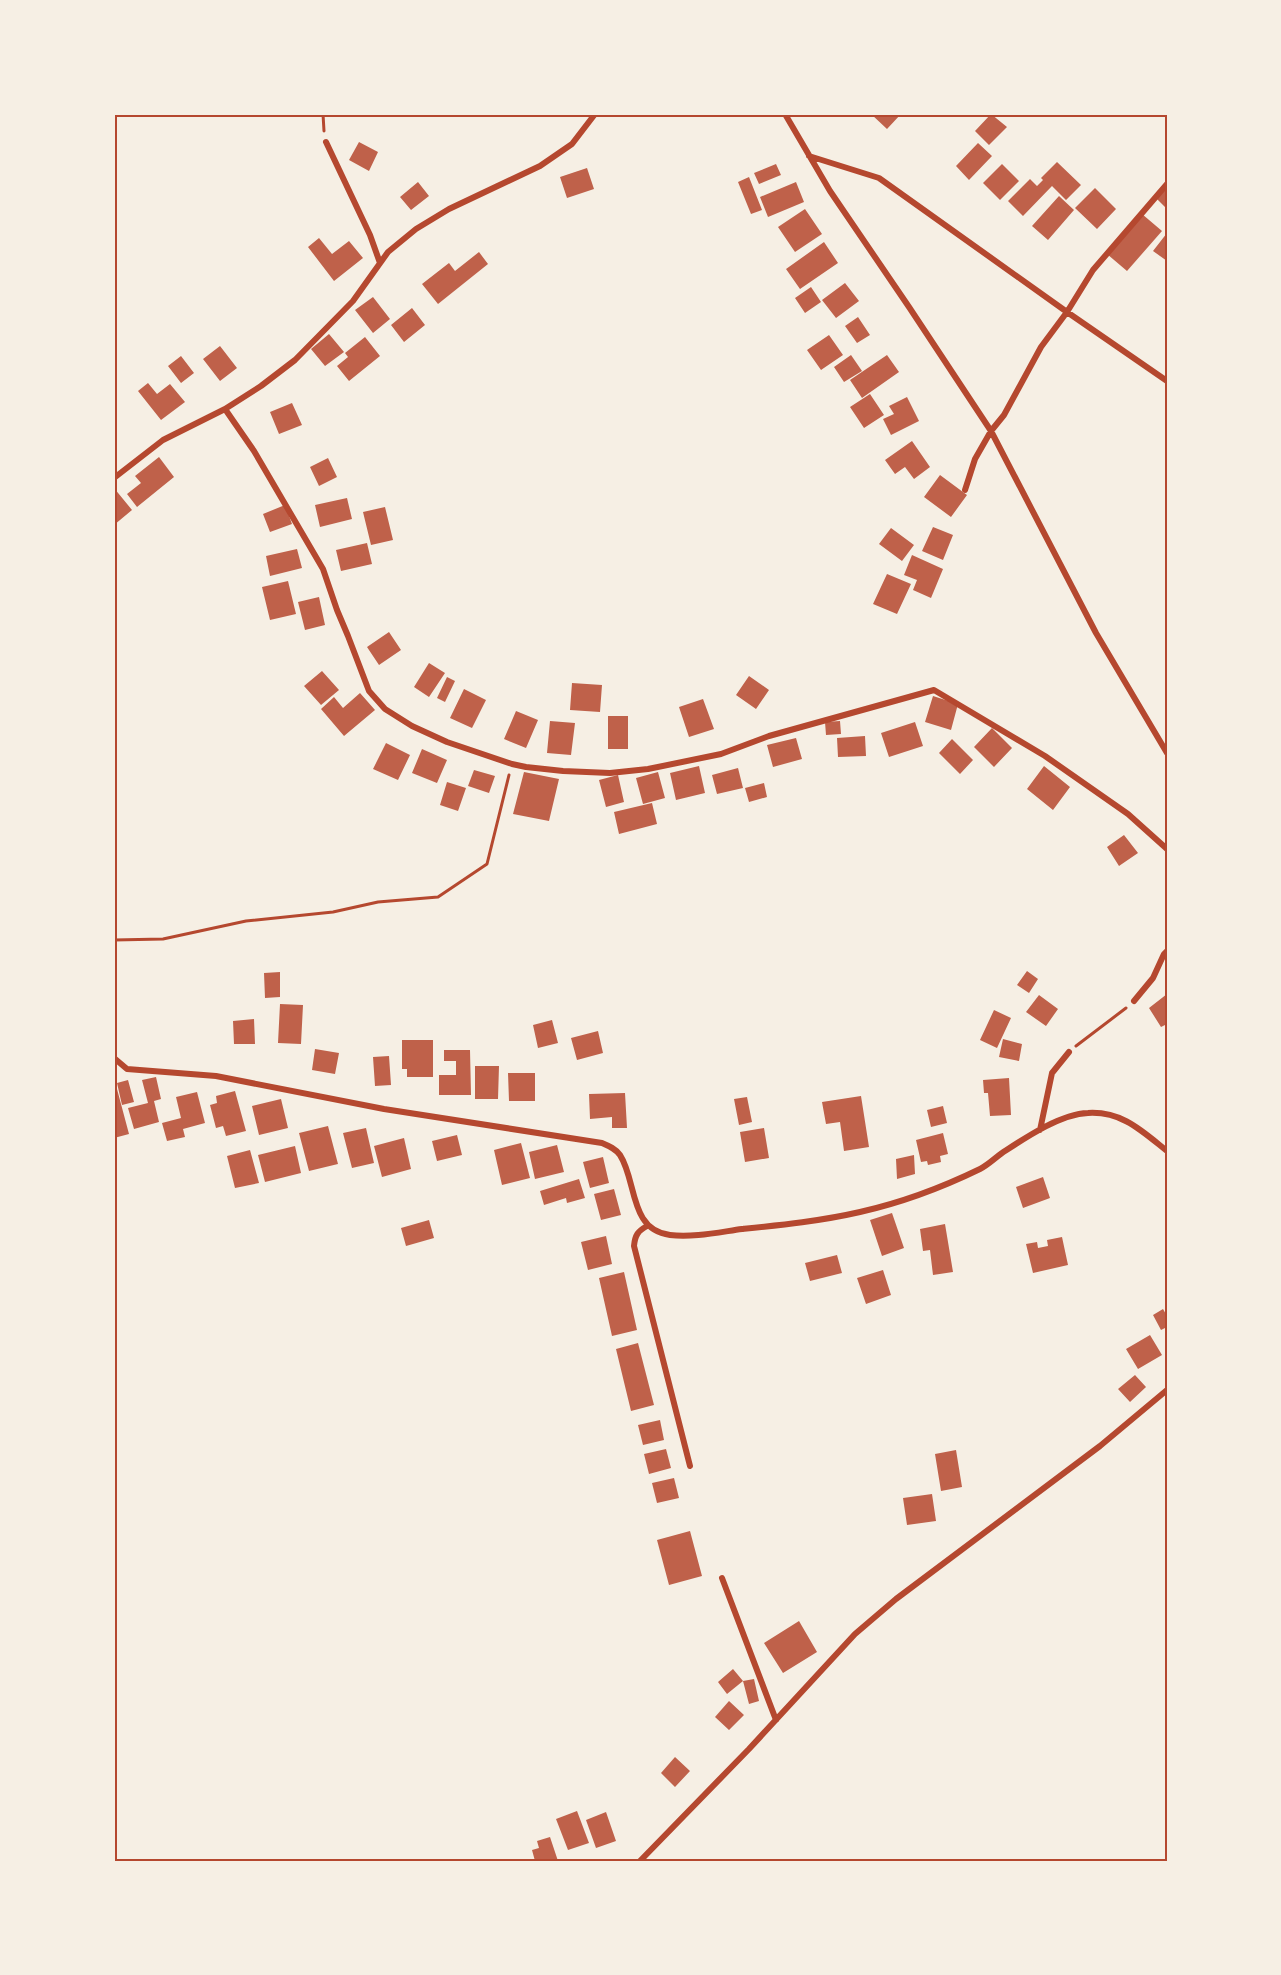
<svg xmlns="http://www.w3.org/2000/svg" width="1281" height="1975" font-family="'IBM Plex Sans',sans-serif">
<style>
.building{fill:#bf614a}
.lines{fill:none;stroke-linecap:round;stroke-linejoin:round}
.path{stroke:#b5482f;stroke-width:3}
.minor{stroke:#b5482f;stroke-width:6}
.neatline{fill:none;stroke:#b5482f;stroke-width:2}
</style>
<rect width="100%" height="100%" fill="#f6efe4"/>
<path class="building" d="M 871,114 L 901,114 L 887,129 Z
M 991,114 L 1007,127 L 989,145 L 975,131 Z
M 359,142 L 378,152 L 369,171 L 349,160 Z
M 978,143 L 992,156 L 969,180 L 956,166 Z
M 1057,162 L 1081,185 L 1066,200 L 1052,186 L 1023,216 L 1008,201 L 1030,179 L 1037,186 L 1043,180 L 1041,178 Z
M 776,164 L 781,175 L 759,184 L 754,173 Z
M 1002,164 L 1019,181 L 1000,200 L 983,183 Z
M 587,168 L 594,189 L 567,198 L 560,177 Z
M 749,177 L 762,210 L 751,214 L 738,182 Z
M 418,182 L 429,196 L 411,210 L 400,197 Z
M 796,182 L 804,202 L 768,217 L 760,197 Z
M 1167,186 L 1167,209 L 1156,198 Z
M 1095,188 L 1116,209 L 1097,229 L 1075,208 Z
M 1059,196 L 1074,210 L 1048,240 L 1032,226 Z
M 805,209 L 822,234 L 795,252 L 778,227 Z
M 1142,214 L 1162,231 L 1127,271 L 1107,254 Z
M 1167,233 L 1167,261 L 1153,251 Z
M 319,238 L 332,254 L 349,241 L 363,258 L 334,281 L 308,247 Z
M 824,242 L 838,263 L 800,289 L 786,269 Z
M 479,252 L 488,264 L 438,304 L 422,284 L 449,263 L 455,271 Z
M 845,283 L 859,301 L 836,318 L 822,300 Z
M 811,287 L 821,302 L 805,313 L 795,298 Z
M 373,297 L 390,319 L 373,333 L 355,310 Z
M 412,308 L 425,325 L 404,342 L 391,325 Z
M 858,317 L 870,335 L 857,343 L 845,326 Z
M 329,334 L 344,352 L 325,366 L 311,349 Z
M 829,335 L 843,355 L 821,370 L 807,350 Z
M 365,337 L 380,356 L 349,381 L 337,366 L 348,357 L 345,353 Z
M 220,346 L 237,368 L 220,381 L 203,359 Z
M 851,355 L 862,371 L 844,382 L 834,367 Z
M 887,355 L 899,372 L 862,398 L 850,380 Z
M 181,356 L 194,373 L 181,383 L 168,366 Z
M 148,383 L 157,394 L 170,384 L 185,402 L 161,420 L 138,391 Z
M 870,394 L 884,415 L 864,428 L 850,407 Z
M 907,397 L 919,421 L 891,435 L 883,419 L 894,414 L 889,406 Z
M 292,403 L 302,425 L 279,434 L 270,412 Z
M 912,441 L 930,467 L 914,479 L 905,467 L 895,474 L 885,460 Z
M 159,457 L 174,477 L 137,507 L 127,494 L 141,483 L 135,476 Z
M 328,458 L 337,477 L 319,486 L 310,467 Z
M 940,475 L 967,495 L 951,517 L 924,497 Z
M 114,488 L 132,510 L 114,525 Z
M 347,498 L 352,519 L 320,527 L 315,505 Z
M 285,505 L 292,524 L 270,532 L 263,514 Z
M 385,507 L 393,540 L 371,545 L 363,512 Z
M 933,527 L 953,535 L 943,560 L 922,551 Z
M 891,528 L 914,545 L 902,561 L 879,544 Z
M 367,543 L 372,564 L 341,571 L 336,550 Z
M 297,549 L 302,568 L 270,576 L 266,556 Z
M 912,555 L 943,569 L 931,598 L 913,590 L 917,580 L 904,575 Z
M 887,574 L 911,584 L 897,614 L 873,604 Z
M 288,581 L 296,614 L 270,620 L 262,587 Z
M 319,597 L 325,625 L 305,630 L 298,602 Z
M 389,632 L 401,650 L 379,665 L 367,647 Z
M 429,663 L 445,673 L 429,697 L 414,687 Z
M 322,671 L 339,690 L 321,705 L 304,686 Z
M 749,676 L 769,690 L 756,709 L 736,695 Z
M 447,677 L 455,681 L 445,702 L 437,698 Z
M 572,683 L 602,685 L 600,712 L 570,710 Z
M 464,689 L 486,700 L 472,728 L 450,718 Z
M 360,693 L 375,710 L 344,736 L 321,709 L 334,697 L 343,708 Z
M 933,696 L 958,704 L 951,730 L 925,722 Z
M 703,699 L 714,729 L 689,737 L 679,707 Z
M 516,711 L 538,720 L 526,748 L 504,739 Z
M 608,716 L 628,716 L 628,749 L 608,749 Z
M 550,721 L 575,723 L 571,755 L 547,753 Z
M 840,721 L 841,734 L 826,735 L 825,722 Z
M 915,722 L 923,746 L 889,757 L 881,733 Z
M 992,728 L 1012,748 L 994,767 L 974,747 Z
M 865,736 L 866,756 L 838,757 L 837,738 Z
M 796,738 L 802,759 L 773,767 L 767,745 Z
M 952,739 L 973,760 L 960,774 L 939,753 Z
M 386,743 L 410,755 L 398,780 L 373,769 Z
M 422,749 L 447,760 L 437,783 L 412,773 Z
M 699,766 L 705,793 L 676,800 L 670,773 Z
M 1044,766 L 1070,787 L 1053,810 L 1027,789 Z
M 738,768 L 743,788 L 717,794 L 712,775 Z
M 474,770 L 495,776 L 489,793 L 468,786 Z
M 524,772 L 559,779 L 549,821 L 513,814 Z
M 658,772 L 665,798 L 643,804 L 636,778 Z
M 618,775 L 624,802 L 606,807 L 599,780 Z
M 447,782 L 466,788 L 458,811 L 440,805 Z
M 764,783 L 767,797 L 749,802 L 745,788 Z
M 652,803 L 657,824 L 619,834 L 614,812 Z
M 1124,835 L 1138,853 L 1119,866 L 1107,847 Z
M 1027,971 L 1038,979 L 1029,993 L 1017,985 Z
M 280,972 L 280,997 L 265,998 L 264,973 Z
M 1167,994 L 1167,1024 L 1161,1027 L 1149,1008 Z
M 1039,995 L 1058,1009 L 1046,1026 L 1026,1012 Z
M 280,1004 L 303,1005 L 301,1044 L 278,1043 Z
M 994,1010 L 1011,1018 L 997,1048 L 980,1040 Z
M 254,1019 L 255,1044 L 234,1044 L 233,1021 Z
M 552,1020 L 558,1043 L 538,1048 L 533,1025 Z
M 598,1031 L 603,1053 L 577,1060 L 571,1038 Z
M 1003,1039 L 1022,1044 L 1019,1061 L 999,1057 Z
M 402,1040 L 433,1040 L 433,1077 L 407,1077 L 407,1069 L 402,1069 Z
M 315,1049 L 339,1053 L 335,1074 L 312,1070 Z
M 444,1050 L 470,1050 L 471,1095 L 439,1095 L 439,1075 L 456,1075 L 456,1061 L 444,1061 Z
M 389,1056 L 391,1085 L 375,1086 L 373,1057 Z
M 475,1066 L 499,1066 L 498,1099 L 475,1099 Z
M 508,1073 L 535,1073 L 535,1101 L 509,1101 Z
M 156,1077 L 161,1099 L 154,1101 L 159,1122 L 134,1129 L 128,1108 L 148,1103 L 142,1080 Z
M 1009,1078 L 1011,1115 L 990,1116 L 988,1093 L 984,1093 L 983,1080 Z
M 128,1080 L 134,1102 L 122,1105 L 117,1083 Z
M 117,1089 L 129,1134 L 114,1138 L 114,1090 Z
M 235,1091 L 246,1131 L 226,1136 L 223,1126 L 216,1128 L 210,1105 L 217,1103 L 216,1096 Z
M 197,1092 L 205,1123 L 183,1129 L 185,1137 L 167,1141 L 162,1123 L 181,1118 L 176,1097 Z
M 625,1093 L 627,1128 L 612,1128 L 612,1117 L 590,1119 L 589,1094 Z
M 861,1096 L 869,1147 L 844,1151 L 840,1122 L 826,1124 L 822,1102 Z
M 747,1097 L 752,1122 L 739,1125 L 734,1099 Z
M 281,1099 L 288,1128 L 259,1135 L 252,1106 Z
M 943,1106 L 947,1123 L 931,1127 L 927,1110 Z
M 328,1126 L 338,1164 L 309,1171 L 299,1133 Z
M 366,1128 L 374,1163 L 352,1168 L 343,1133 Z
M 764,1128 L 769,1158 L 745,1162 L 740,1132 Z
M 943,1133 L 948,1154 L 940,1156 L 941,1162 L 928,1165 L 927,1161 L 921,1162 L 916,1140 Z
M 457,1135 L 462,1155 L 437,1161 L 432,1141 Z
M 404,1138 L 411,1169 L 382,1177 L 374,1146 Z
M 521,1143 L 530,1178 L 502,1185 L 494,1150 Z
M 557,1145 L 564,1172 L 535,1179 L 529,1152 Z
M 295,1146 L 301,1173 L 265,1182 L 258,1155 Z
M 250,1150 L 259,1183 L 235,1188 L 227,1156 Z
M 914,1155 L 915,1174 L 897,1179 L 896,1159 Z
M 603,1157 L 609,1183 L 590,1188 L 583,1162 Z
M 1043,1177 L 1050,1198 L 1023,1208 L 1016,1187 Z
M 579,1179 L 585,1198 L 567,1203 L 566,1198 L 544,1205 L 540,1191 Z
M 614,1189 L 621,1215 L 601,1220 L 594,1194 Z
M 892,1213 L 904,1248 L 882,1256 L 870,1220 Z
M 429,1220 L 434,1238 L 406,1246 L 401,1228 Z
M 945,1224 L 953,1272 L 933,1275 L 930,1250 L 923,1251 L 920,1229 Z
M 606,1236 L 612,1264 L 588,1270 L 581,1242 Z
M 1062,1237 L 1068,1265 L 1033,1273 L 1026,1244 L 1037,1242 L 1038,1248 L 1048,1246 L 1047,1240 Z
M 837,1255 L 842,1273 L 810,1281 L 805,1263 Z
M 883,1270 L 891,1295 L 866,1304 L 857,1278 Z
M 624,1272 L 637,1330 L 612,1336 L 599,1278 Z
M 1163,1309 L 1167,1316 L 1167,1327 L 1161,1330 L 1153,1315 Z
M 1150,1335 L 1162,1355 L 1138,1369 L 1126,1349 Z
M 638,1343 L 654,1405 L 631,1411 L 616,1349 Z
M 1135,1375 L 1146,1387 L 1130,1402 L 1118,1389 Z
M 660,1420 L 664,1440 L 643,1445 L 638,1425 Z
M 666,1449 L 671,1468 L 649,1474 L 644,1454 Z
M 956,1450 L 962,1487 L 941,1491 L 935,1454 Z
M 674,1478 L 679,1498 L 657,1503 L 652,1483 Z
M 932,1494 L 936,1521 L 907,1525 L 903,1498 Z
M 690,1531 L 702,1576 L 669,1585 L 657,1540 Z
M 799,1621 L 817,1652 L 783,1673 L 764,1643 Z
M 733,1669 L 743,1681 L 727,1694 L 718,1682 Z
M 754,1679 L 759,1701 L 749,1704 L 743,1681 Z
M 729,1701 L 744,1715 L 729,1730 L 715,1717 Z
M 675,1757 L 690,1771 L 675,1787 L 661,1773 Z
M 577,1811 L 589,1843 L 568,1850 L 556,1819 Z
M 606,1812 L 616,1841 L 596,1848 L 586,1820 Z
M 550,1837 L 558,1861 L 535,1861 L 532,1850 L 539,1848 L 537,1841 Z"/>
<g class="lines">
<path class="path" d="M 323,114 L 324,131
M 114,940 L 163,939 L 246,921 L 333,912 L 378,902 L 438,897 L 487,864 L 509,775
M 1076,1046 L 1126,1008"/>
<path class="minor" d="M 785,114 L 830,191 L 909,307 L 991,431 L 1096,633 L 1167,753
M 326,142 L 370,235 L 380,263
M 809,156 L 879,178 L 1067,312 L 1167,381
M 225,409 L 261,386 L 295,360 L 353,301 L 388,252 L 416,229 L 449,209 L 540,166 L 572,144 L 595,114
M 114,478 L 163,440 L 225,409 L 254,451 L 323,569 L 337,610 L 348,636 L 369,691 L 385,709 L 412,726 L 447,742 L 512,764 L 526,767 L 563,771 L 610,773 L 648,769 L 721,754 L 769,736 L 934,690 L 1045,756 L 1128,814 L 1167,849
M 965,490 L 975,459 L 991,431 L 1004,415 L 1041,347 L 1067,312 L 1093,270 L 1167,184
M 1134,1001 L 1153,978 L 1164,954 L 1167,951
M 114,1058 L 127,1069 L 216,1076 L 384,1109 L 602,1143 C 609,1146 616,1149 620,1155 C 637,1181 629,1230 670,1235 C 692,1238 720,1232 742,1229 C 781,1225 821,1221 860,1212 C 900,1203 943,1187 980,1169 C 988,1165 995,1158 1002,1153 C 1025,1138 1060,1114 1088,1113 C 1122,1111 1142,1131 1167,1151
M 1040,1130 L 1052,1073 L 1069,1052
M 647,1226 C 638,1231 635,1235 634,1246 L 690,1466
M 722,1578 L 776,1720
M 640,1861 L 749,1749 L 855,1634 L 896,1599 L 1100,1446 L 1167,1390"/>
</g>
<rect width="1281" height="1975" fill="none" stroke="#f6efe4" stroke-width="231"/>
<rect x="116" y="116" width="1050" height="1744" class="neatline"/>
</svg>
